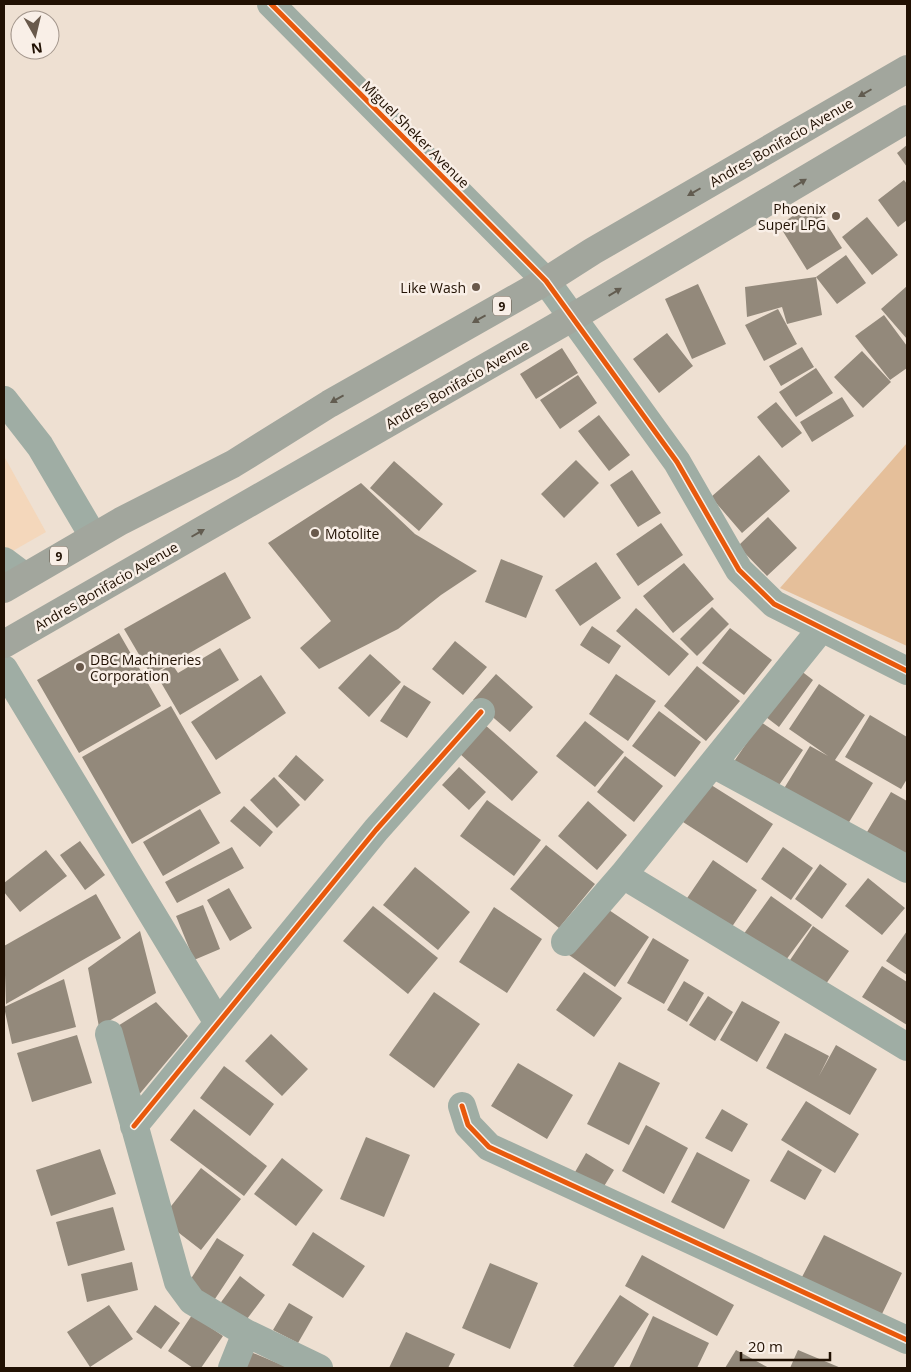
<svg xmlns="http://www.w3.org/2000/svg" width="911" height="1372" font-family="'Open Sans',sans-serif">
<style>
.built{fill:#f4d7bb}
.green{fill:#e5bf9a}
.building{fill:#93897b}
.lines{fill:none;stroke-linecap:round;stroke-linejoin:round}
.minor{stroke:#9fada4;stroke-width:28}
.highway{stroke:#a2a69d;stroke-width:28}
.cycleway-casing{stroke:#f9efe7;stroke-width:8}
.cycleway{stroke:#e8590c;stroke-width:5}
.oneway{fill:#625c50}
.poi-dot{fill:#69594b;stroke:#f9efe7;stroke-width:2}
.labels{text-anchor:middle;dominant-baseline:central;stroke-width:5;stroke-linejoin:round;paint-order:stroke}
.shield{fill:#f9efe7;stroke:#625447;stroke-width:1}
.shield-label{font-size:12px;font-weight:bold;fill:#211103}
.street-label{font-size:14px;fill:#211103;stroke:#f9efe7}
.poi-label{font-size:14px;fill:#211103;stroke:#f9efe7;text-anchor:end}
</style>
<rect width="100%" height="100%" fill="#eee0d2"/>
<path class="built" d="M 4,456 L 46,532 L 4,556 Z"/>
<path class="green" d="M 907,443 L 907,646 L 780,588 Z"/>
<path class="building" d="M 907,145 L 907,167 L 897,153 Z
M 904,180 L 907,184 L 907,220 L 898,227 L 878,200 Z
M 813,203 L 842,248 L 807,270 L 779,225 Z
M 867,217 L 898,255 L 872,275 L 842,237 Z
M 846,255 L 866,283 L 837,304 L 816,277 L 822,315 L 787,324 L 782,307 L 747,317 L 745,287 L 816,277 Z
M 698,284 L 726,344 L 692,359 L 665,299 Z
M 907,286 L 907,339 L 881,309 Z
M 778,309 L 797,344 L 764,361 L 745,325 Z
M 884,315 L 907,346 L 907,368 L 890,380 L 855,336 Z
M 667,333 L 693,366 L 659,393 L 633,359 Z
M 802,347 L 814,367 L 781,386 L 769,366 Z
M 562,348 L 578,373 L 536,399 L 520,374 Z
M 862,351 L 891,382 L 863,408 L 834,377 Z
M 816,368 L 833,393 L 796,417 L 779,392 Z
M 578,375 L 597,403 L 560,429 L 540,400 Z
M 842,397 L 854,416 L 812,442 L 800,422 Z
M 776,402 L 802,433 L 782,448 L 757,417 Z
M 599,415 L 630,455 L 609,471 L 578,431 Z
M 759,455 L 790,491 L 742,533 L 711,497 Z
M 576,460 L 599,483 L 564,518 L 541,494 Z
M 394,461 L 443,504 L 419,531 L 370,488 Z
M 632,470 L 661,513 L 638,527 L 610,485 Z
M 361,483 L 415,534 L 477,571 L 441,595 L 398,629 L 319,669 L 300,648 L 331,621 L 268,543 Z
M 768,517 L 797,548 L 767,576 L 738,546 Z
M 661,523 L 683,555 L 638,586 L 616,554 Z
M 501,559 L 543,576 L 526,618 L 485,602 Z
M 596,562 L 621,598 L 580,626 L 555,590 Z
M 684,563 L 714,599 L 673,633 L 643,596 Z
M 225,572 L 251,618 L 151,675 L 124,629 Z
M 712,607 L 729,624 L 697,656 L 680,639 Z
M 636,608 L 689,654 L 669,676 L 616,631 Z
M 592,626 L 621,646 L 609,664 L 580,645 Z
M 730,628 L 772,660 L 744,695 L 702,663 Z
M 119,633 L 161,706 L 79,753 L 37,680 Z
M 455,641 L 487,667 L 463,695 L 432,669 Z
M 220,648 L 239,680 L 180,715 L 156,674 L 172,664 L 178,673 Z
M 370,654 L 401,682 L 369,717 L 338,688 Z
M 697,666 L 740,701 L 706,741 L 664,706 Z
M 796,667 L 813,680 L 779,727 L 762,714 Z
M 496,674 L 533,707 L 510,732 L 473,700 Z
M 616,674 L 656,701 L 628,741 L 589,714 Z
M 261,675 L 286,713 L 216,760 L 191,722 Z
M 819,684 L 865,715 L 835,760 L 873,783 L 843,832 L 780,795 L 810,746 L 828,756 L 789,729 Z
M 404,685 L 431,702 L 407,738 L 380,721 Z
M 171,706 L 221,793 L 132,844 L 82,757 Z
M 659,711 L 701,742 L 675,777 L 632,746 Z
M 870,715 L 907,737 L 907,779 L 901,789 L 845,757 Z
M 585,721 L 624,752 L 595,787 L 556,756 Z
M 761,722 L 803,750 L 775,791 L 733,763 Z
M 484,724 L 538,772 L 512,801 L 459,753 Z
M 296,755 L 324,780 L 305,801 L 278,776 Z
M 625,756 L 663,786 L 634,822 L 597,792 Z
M 459,767 L 486,792 L 469,810 L 442,785 Z
M 274,777 L 300,805 L 277,828 L 250,800 Z
M 708,783 L 773,824 L 747,863 L 683,822 Z
M 891,792 L 907,801 L 907,863 L 864,837 Z
M 487,800 L 541,840 L 514,876 L 460,836 Z
M 588,801 L 627,835 L 597,870 L 558,836 Z
M 244,806 L 273,832 L 260,847 L 230,821 Z
M 200,809 L 220,843 L 163,876 L 143,842 Z
M 80,841 L 105,875 L 85,890 L 60,855 Z
M 546,845 L 595,884 L 559,928 L 510,889 Z
M 232,847 L 244,868 L 177,903 L 165,882 Z
M 783,847 L 813,868 L 791,900 L 761,879 Z
M 46,850 L 67,876 L 20,912 L 4,892 L 4,883 Z
M 713,860 L 757,890 L 727,934 L 683,904 Z
M 820,864 L 847,884 L 822,919 L 795,899 Z
M 415,867 L 470,912 L 438,950 L 383,905 Z
M 868,878 L 905,908 L 882,935 L 845,906 Z
M 229,888 L 252,928 L 230,941 L 207,900 Z
M 96,894 L 121,938 L 6,1004 L 4,946 Z
M 771,896 L 812,925 L 783,964 L 743,935 Z
M 203,905 L 220,949 L 194,960 L 176,916 Z
M 373,906 L 438,958 L 408,994 L 343,941 Z
M 603,906 L 649,937 L 615,987 L 569,955 Z
M 494,907 L 542,939 L 507,993 L 459,962 Z
M 813,926 L 849,951 L 821,991 L 786,966 Z
M 140,931 L 156,993 L 99,1027 L 88,968 Z
M 907,931 L 907,975 L 886,961 Z
M 653,938 L 689,960 L 664,1004 L 627,983 Z
M 882,966 L 907,982 L 907,1025 L 862,997 Z
M 584,972 L 622,998 L 594,1037 L 556,1010 Z
M 64,979 L 76,1027 L 12,1044 L 4,1007 Z
M 684,981 L 704,993 L 687,1022 L 667,1010 Z
M 434,992 L 480,1024 L 434,1088 L 389,1055 Z
M 708,996 L 733,1012 L 715,1041 L 689,1025 Z
M 742,1001 L 780,1022 L 757,1062 L 720,1040 Z
M 156,1002 L 188,1036 L 132,1103 L 113,1029 Z
M 785,1033 L 829,1056 L 819,1076 L 836,1045 L 877,1069 L 850,1115 L 766,1068 Z
M 271,1034 L 308,1069 L 282,1096 L 245,1061 Z
M 77,1035 L 92,1083 L 32,1102 L 17,1053 Z
M 619,1062 L 660,1083 L 629,1145 L 587,1124 Z
M 518,1063 L 573,1095 L 547,1139 L 491,1106 Z
M 224,1066 L 274,1104 L 250,1136 L 200,1098 Z
M 806,1101 L 859,1134 L 835,1173 L 781,1140 Z
M 194,1109 L 267,1166 L 244,1196 L 170,1140 Z
M 722,1109 L 748,1124 L 732,1152 L 705,1138 Z
M 646,1125 L 688,1148 L 664,1194 L 622,1171 Z
M 366,1137 L 410,1155 L 384,1217 L 340,1199 Z
M 100,1149 L 116,1194 L 51,1216 L 36,1170 Z
M 788,1150 L 822,1170 L 805,1200 L 770,1181 Z
M 697,1152 L 750,1180 L 724,1229 L 671,1202 Z
M 586,1153 L 614,1170 L 598,1196 L 571,1179 Z
M 282,1158 L 323,1190 L 296,1226 L 254,1194 Z
M 201,1168 L 241,1199 L 201,1250 L 161,1219 Z
M 113,1207 L 125,1250 L 68,1266 L 56,1222 Z
M 313,1232 L 365,1266 L 343,1298 L 292,1265 Z
M 824,1235 L 902,1273 L 881,1316 L 802,1277 Z
M 217,1238 L 244,1255 L 211,1305 L 185,1288 Z
M 642,1255 L 734,1305 L 717,1336 L 625,1286 Z
M 132,1262 L 138,1290 L 87,1302 L 81,1274 Z
M 490,1263 L 538,1283 L 510,1349 L 462,1328 Z
M 240,1276 L 265,1295 L 244,1323 L 219,1305 Z
M 620,1295 L 649,1314 L 613,1368 L 577,1368 L 573,1366 Z
M 289,1303 L 313,1317 L 298,1343 L 273,1330 Z
M 109,1305 L 133,1339 L 90,1367 L 67,1332 Z
M 155,1305 L 180,1323 L 161,1349 L 136,1332 Z
M 192,1315 L 223,1336 L 201,1368 L 193,1368 L 168,1351 Z
M 653,1316 L 709,1343 L 697,1368 L 629,1368 Z
M 406,1332 L 455,1354 L 448,1368 L 389,1368 Z
M 246,1350 L 289,1368 L 238,1368 Z
M 736,1350 L 769,1368 L 725,1368 Z
M 798,1350 L 841,1368 L 790,1368 Z"/>
<g class="lines">
<path class="minor" d="M 271,4 L 546,281 L 677,462 L 739,570 L 774,604 L 907,671
M 4,400 L 40,446 L 93,536
M 4,561 L 24,576
M 4,669 L 218,1023
M 713,764 L 907,869
M 623,875 L 907,1047
M 565,942 L 623,875 L 821,629
M 109,1034 L 178,1282 L 192,1301 L 246,1333 L 319,1368
M 462,1106 L 468,1125 L 489,1147 L 907,1340
M 134,1126 L 376,830 L 481,712
M 232,1368 L 246,1333"/>
<path class="highway" d="M 4,589 L 121,521 L 233,464 L 329,404 L 546,281 L 593,251 L 907,69
M 4,644 L 573,317 L 907,119"/>
<defs>
<path id="cycleway" d="M 271,4 L 546,281 L 677,462 L 739,570 L 774,604 L 907,671
M 462,1106 L 468,1125 L 489,1147 L 907,1340
M 134,1126 L 376,830 L 481,712"/>
</defs>
<use href="#cycleway" class="cycleway-casing"/>
<use href="#cycleway" class="cycleway"/>
</g>
<defs><path id="oneway-solid" d="M-6-.8H1V-3.2L6.5 0L1 3.2V.8H-6Z" transform="scale(1.25)"/></defs>
<g class="oneway">
<use href="#oneway-solid" transform="translate(865 93) rotate(150)"/>
<use href="#oneway-solid" transform="translate(800 183) rotate(-31)"/>
<use href="#oneway-solid" transform="translate(694 192) rotate(150)"/>
<use href="#oneway-solid" transform="translate(615 292) rotate(-31)"/>
<use href="#oneway-solid" transform="translate(479 319) rotate(151)"/>
<use href="#oneway-solid" transform="translate(337 399) rotate(151)"/>
<use href="#oneway-solid" transform="translate(198 533) rotate(-30)"/>
</g>
<g class="poi-dot">
<circle cx="836" cy="216" r="5"/>
<circle cx="476" cy="287" r="5"/>
<circle cx="315" cy="533" r="5"/>
<circle cx="80" cy="667" r="5"/>
</g>
<g class="labels">
<g class="shield">
<rect x="493" y="296.5" width="18" height="19" rx="4"/>
<rect x="50" y="546.5" width="18" height="19" rx="4"/>
</g>
<g class="shield-label">
<text x="502" y="306">9</text>
<text x="59" y="556">9</text>
</g>
<g class="street-label">
<text transform="translate(416 134) rotate(45)">Miguel Sheker Avenue</text>
<text transform="translate(781 142) rotate(-30)">Andres Bonifacio Avenue</text>
<text transform="translate(457 384) rotate(-30)">Andres Bonifacio Avenue</text>
<text transform="translate(106 586) rotate(-30)">Andres Bonifacio Avenue</text>
</g>
<g class="poi-label">
<text x="826" y="208">Phoenix<tspan x="826" dy="16">Super LPG</tspan></text>
<text x="466" y="287">Like Wash</text>
<text x="325" y="533" text-anchor="start">Motolite</text>
<text x="90" y="659" text-anchor="start">DBC Machineries<tspan x="90" dy="16">Corporation</tspan></text>
</g>
</g>
<rect width="911" height="1372" fill="none" stroke="#211103" stroke-width="10"/>
<g transform="translate(35 35) rotate(172)"><circle r="24" fill="#f9efe7" stroke="#a3968c"/>
<path d="M0-4L9 19L0 12L-9 19Z" fill="#69594b"/>
<text y="-8" font-size="14" font-weight="bold" text-anchor="middle" fill="#211103">N</text>
</g>
<path d="M741 1352v8h89v-8" fill="none" stroke="#211103" stroke-width="2.5"/>
<text x="748" y="1352" font-size="15" fill="#211103" stroke="#f9efe7" stroke-width="4" paint-order="stroke">20 m</text>
</svg>
